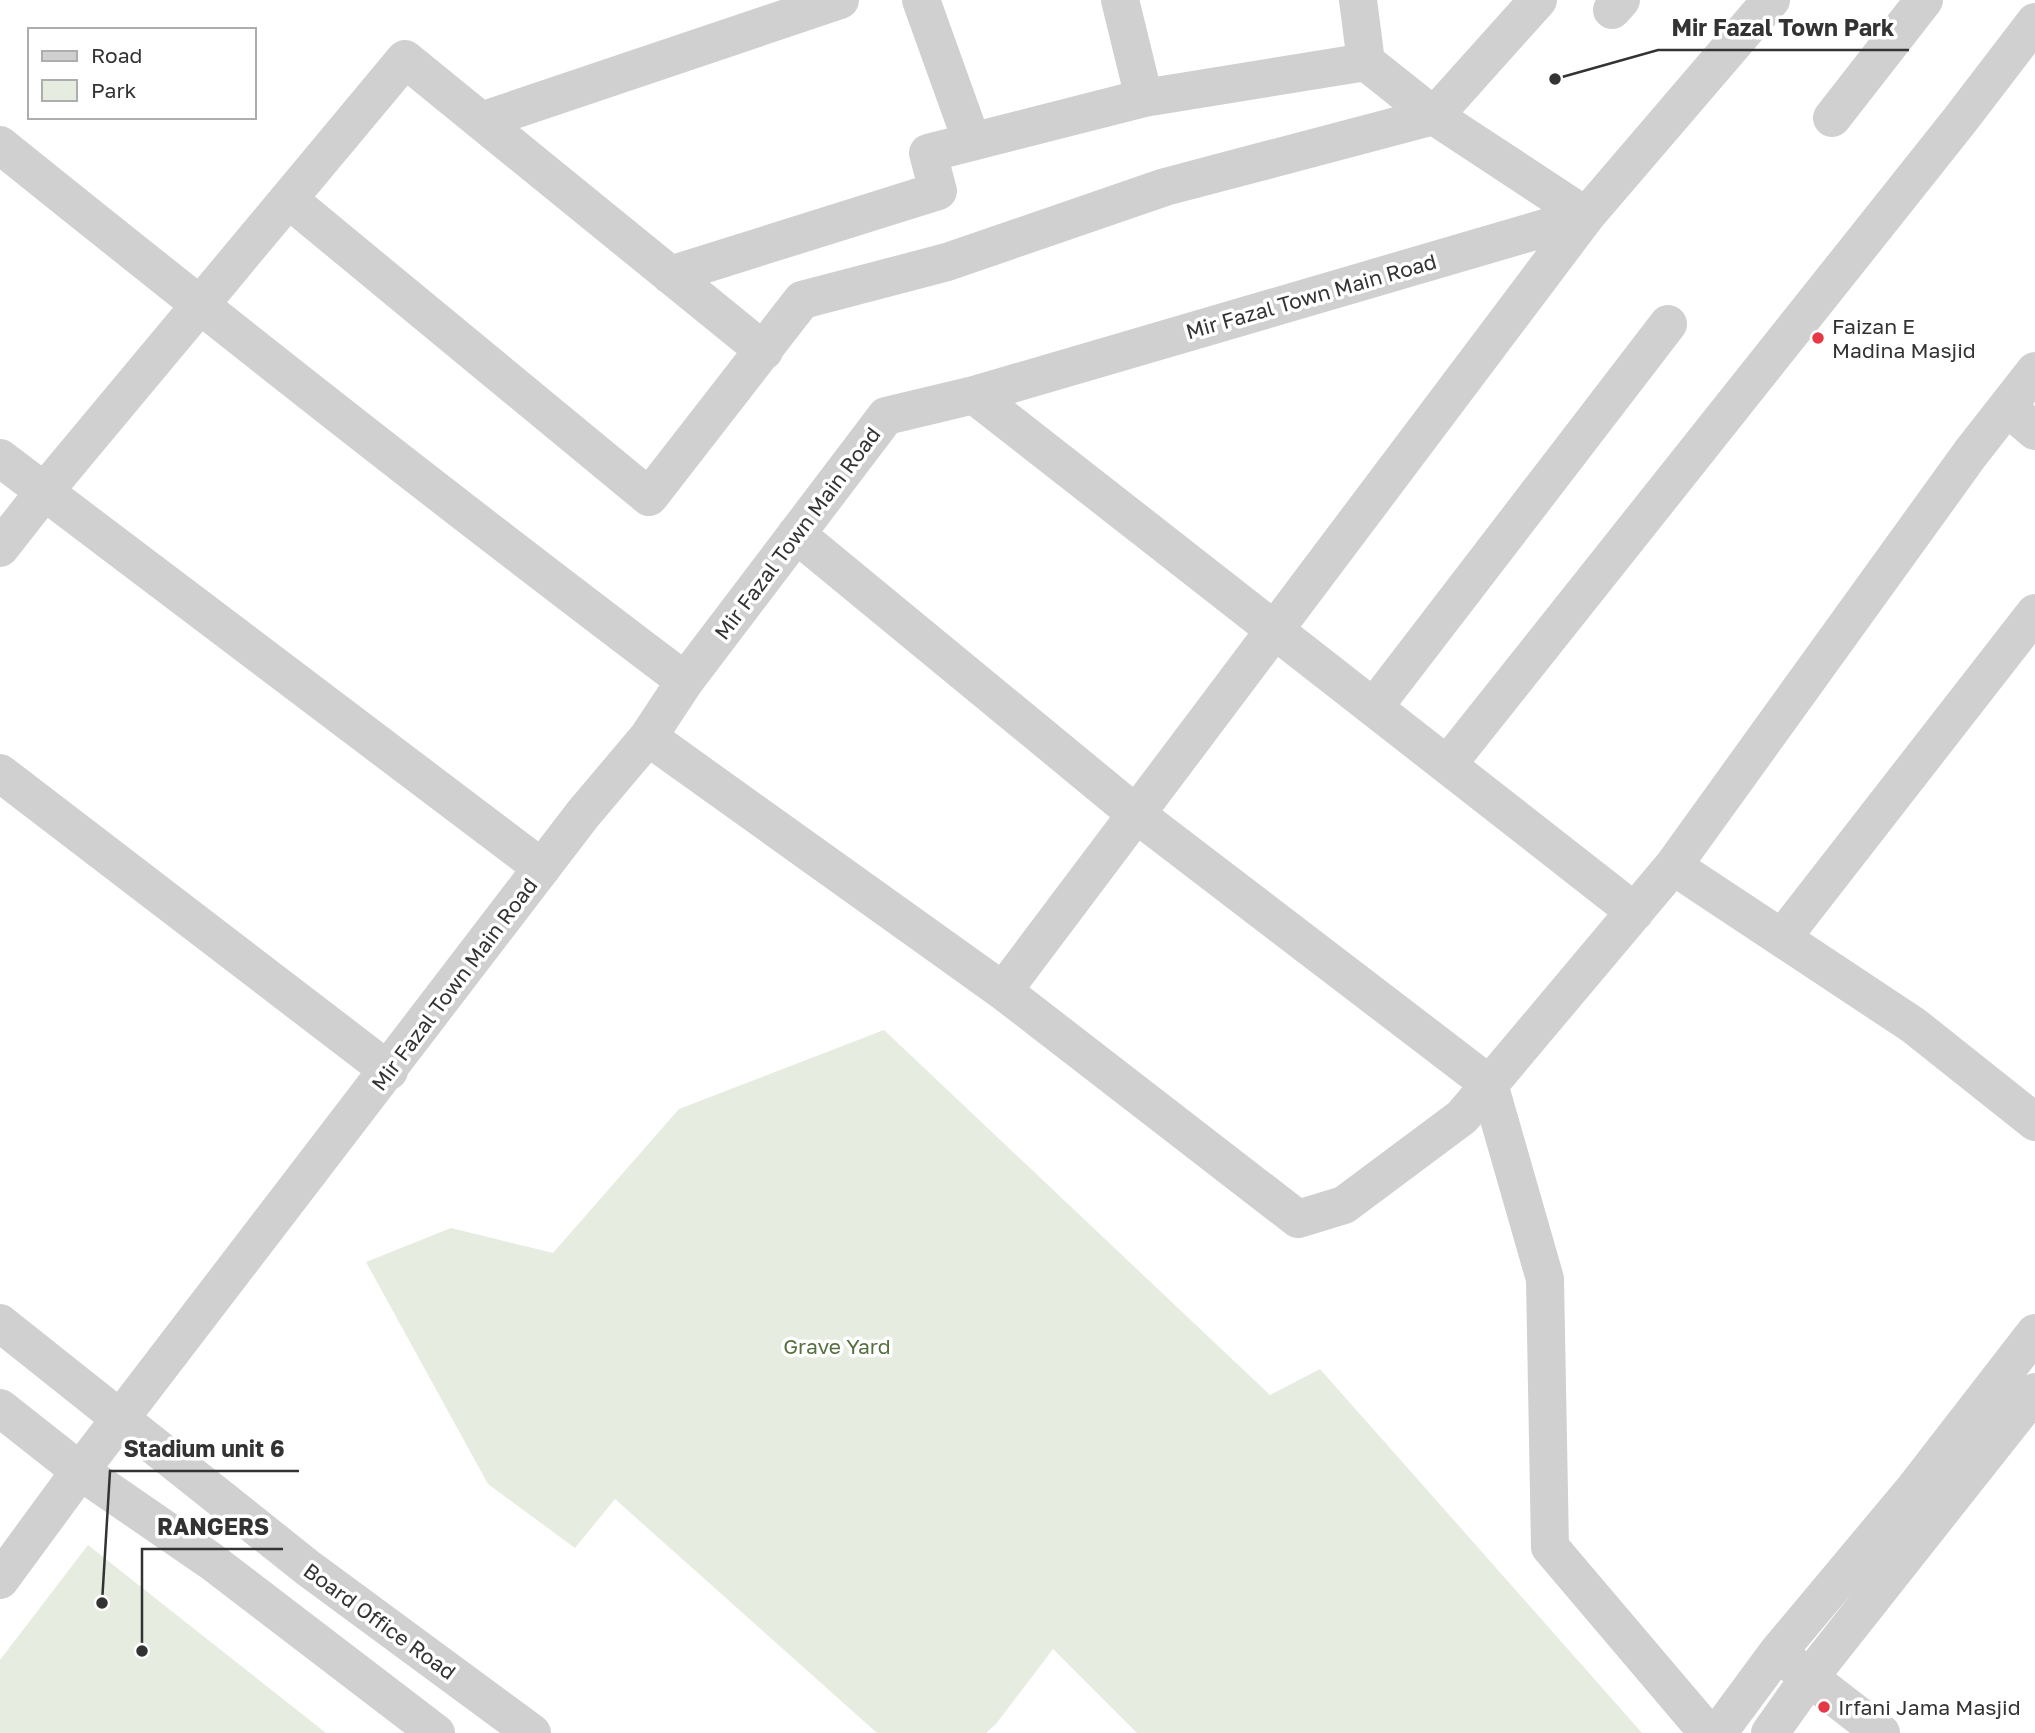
<svg xmlns="http://www.w3.org/2000/svg" width="2035" height="1733" font-family="'Golos Text',sans-serif">
<style>
.green{fill:#e6ecdf}
.lines{fill:none;stroke-linecap:round;stroke-linejoin:round}
.minor{stroke:#d0d0d0;stroke-width:38}
.tertiary{stroke:#d0d0d0;stroke-width:38}
.poi-dot{fill:#e63946;stroke:#fff;stroke-width:2.5}
.labels{text-anchor:middle;dominant-baseline:central;stroke-width:7;stroke-linejoin:round;paint-order:stroke}
.street-label{font-size:21px;fill:#333;stroke:#fff}
.poi-label{font-size:21px;fill:#333;stroke:#fff;text-anchor:start}
.park-label{font-size:21px;fill:#56703f;stroke:#fff}
.leader{fill:none;stroke:#333;stroke-width:2.5}
.callout-dot{fill:#333;stroke:#fff;stroke-width:2.5}
.callout-label{font-size:23px;text-anchor:middle;font-weight:bold;fill:#333;stroke:#fff;stroke-width:7;stroke-linejoin:round;paint-order:stroke}
</style>
<rect width="100%" height="100%" fill="#fff"/>
<path class="green" d="M 884,1030 L 1270,1395 L 1320,1369 L 1642,1733 L 1137,1733 L 1053,1649 L 996,1724 L 986,1733 L 877,1733 L 615,1499 L 575,1548 L 488,1484 L 366,1262 L 451,1228 L 553,1253 L 679,1109 Z
M 88,1545 L 326,1733 L 0,1733 L 0,1660 Z"/>
<g class="lines">
<path class="minor" d="M 921,0 L 972,142
M 1120,0 L 1144,98
M 1358,0 L 1366,62 L 1434,116 L 1586,216 L 1003,991 L 1298,1219 L 1344,1205 L 1462,1117 L 1673,866 L 1970,454 L 2035,371
M 1612,10 L 1621,0
M 1832,118 L 1924,0
M 481,121 L 840,0
M 0,145 C 226,327 454,507 685,681
M 288,199 L 649,497 L 802,300 L 947,262 L 1165,187 L 1434,116 L 1538,0
M 670,275 L 938,191 L 928,153 L 1144,98 L 1366,62
M 974,395 L 1635,912
M 2007,407 L 2035,431
M 0,458 L 542,868
M 796,534 L 1136,814 L 1489,1084 L 1545,1279 L 1550,1547 L 1708,1733
M 0,548 L 44,492 L 405,59 L 764,351
M 1374,707 L 1668,324
M 648,737 L 1003,991
M 1447,765 L 1960,120 L 2035,22
M 0,773 L 389,1071
M 1673,866 L 1913,1025 L 2035,1122
M 1782,938 L 2035,613
M 0,1580 L 80,1471 L 583,814 L 648,737 L 685,681 L 886,416 L 974,395 L 1586,216 L 1771,0
M 1783,1657 L 1881,1733"/>
<path class="tertiary" d="M 0,1323 L 308,1568 L 532,1733
M 0,1408 L 80,1471 L 211,1561 L 436,1733
M 1718,1733 L 1777,1653 L 1915,1488 L 2035,1333
M 1770,1733 L 1809,1678 L 2035,1392"/>
</g>
<g class="poi-dot">
<circle cx="1818" cy="338" r="7"/>
<circle cx="1824" cy="1707" r="7"/>
</g>
<g class="labels">
<g class="street-label">
<text transform="translate(1311 296) rotate(-16)">Mir Fazal Town Main Road</text>
<text transform="translate(797 533) rotate(-53)">Mir Fazal Town Main Road</text>
<text transform="translate(454 984) rotate(-53)">Mir Fazal Town Main Road</text>
<text transform="translate(380 1621) rotate(36)">Board Office Road</text>
</g>
<g class="poi-label">
<text x="1832" y="326">Faizan E<tspan x="1832" dy="24">Madina Masjid</tspan></text>
<text x="1838" y="1707">Irfani Jama Masjid</text>
</g>
<g class="park-label">
<text x="837" y="1346">Grave Yard</text>
</g>
</g>
<path class="leader" d="M1555 79L1658 50H1909M102 1603L110 1471H299M142 1651L142 1549H283"/>
<g class="callout-dot">
<circle cx="1555" cy="79" r="7"/>
<circle cx="102" cy="1603" r="7"/>
<circle cx="142" cy="1651" r="7"/>
</g>
<g class="callout-label">
<text x="1783" y="36">Mir Fazal Town Park</text>
<text x="204" y="1457">Stadium unit 6</text>
<text x="213" y="1535">RANGERS</text>
</g>
<rect x="28" y="28" width="228" height="91" fill="#ffffff" stroke="#adadad" stroke-width="2"/>
<rect x="42" y="51" width="35" height="10" fill="#d0d0d0" stroke="#adadad" stroke-width="2"/>
<text x="91" y="63" font-size="21" fill="#333333">Road</text>
<rect x="42" y="80" width="35" height="21" fill="#e6ecdf" stroke="#adadad" stroke-width="2"/>
<text x="91" y="98" font-size="21" fill="#333333">Park</text>
</svg>
